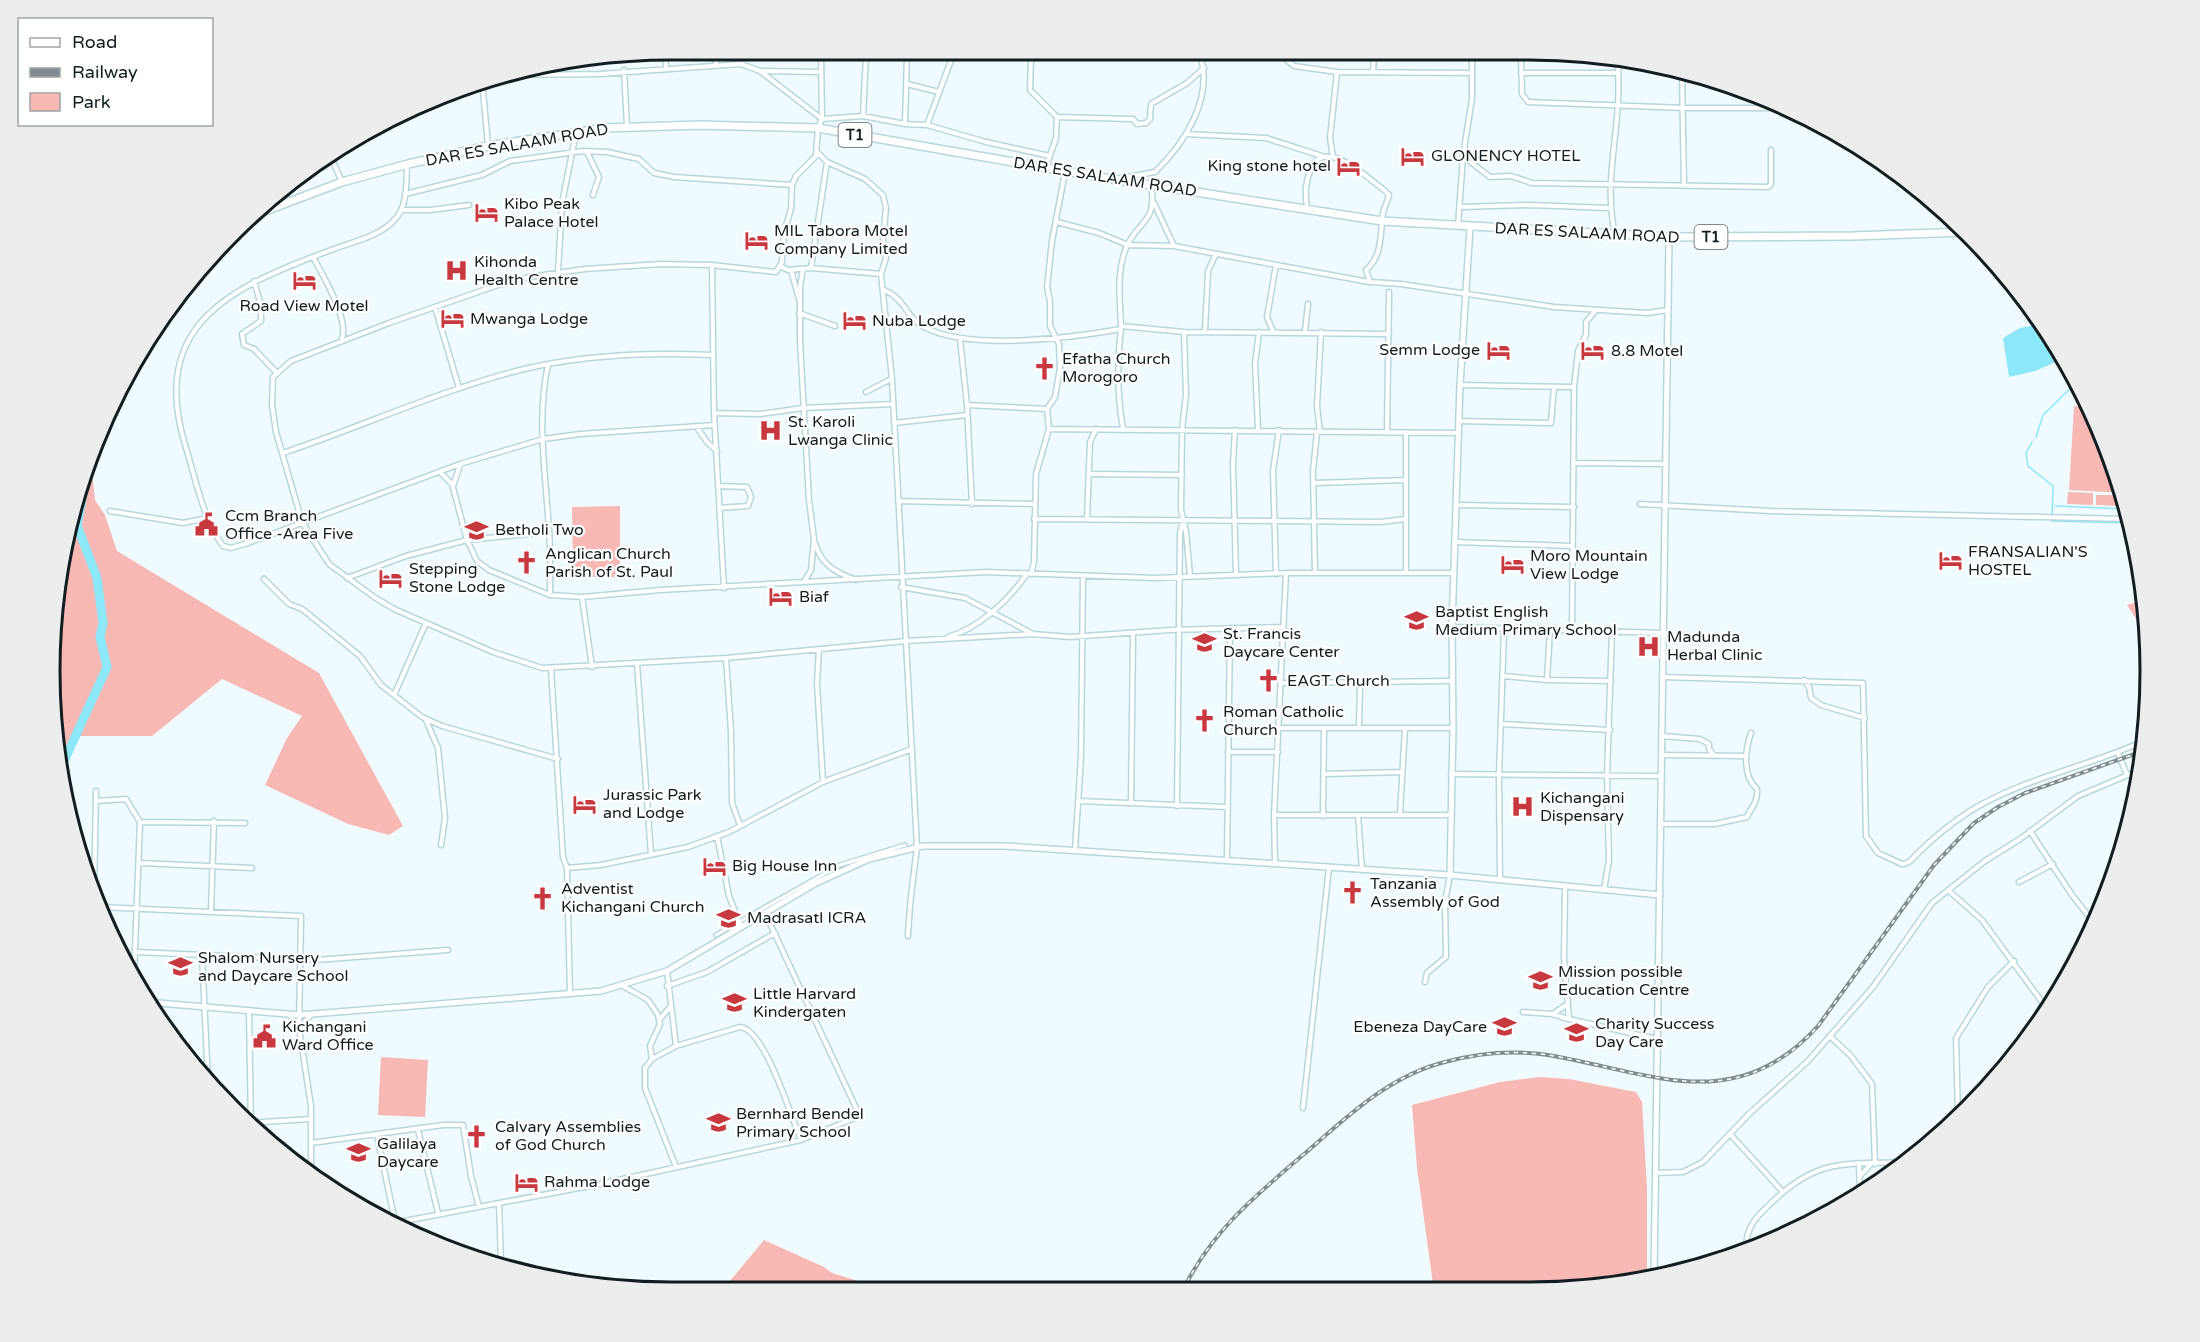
<svg xmlns="http://www.w3.org/2000/svg" width="2200" height="1342" font-family="'Varela Round',sans-serif">
<style>
.green{fill:#f8b8b4}
.water{fill:#8ce7f9}
.lines{fill:none;stroke-linecap:round;stroke-linejoin:round}
.stream{stroke:#8ce7f9;stroke-width:1.5}
.river{stroke:#8ce7f9;stroke-width:9}
.pedestrian-casing{stroke:#b8d7dd;stroke-width:6}
.minor-casing{stroke:#b8d7dd;stroke-width:7}
.tertiary-casing{stroke:#b8d7dd;stroke-width:8}
.trunk-casing{stroke:#b8d7dd;stroke-width:10}
.pedestrian{stroke:#fff;stroke-width:3}
.minor{stroke:#fff;stroke-width:4}
.tertiary{stroke:#fff;stroke-width:5}
.trunk{stroke:#fff;stroke-width:7}
.rail-casing{stroke:#808c8f;stroke-width:4}
.rail{stroke:#fff;stroke-width:1.5;stroke-dasharray:4.5;stroke-linecap:butt}
.labels{text-anchor:middle;dominant-baseline:central;stroke-width:4.5;stroke-linejoin:round;paint-order:stroke}
.shield{fill:#fff;stroke:#596163;stroke-width:1.5}
.shield-label{font-size:15px;font-weight:bold;fill:#121d20}
.street-label{font-size:16px;fill:#121d20;stroke:#fff}
.poi-label{font-size:16px;fill:#121d20;stroke:#fff;text-anchor:start}
.rim{fill:none;stroke:#121d20;stroke-width:3}
</style>
<rect width="100%" height="100%" fill="#effbfe"/>
<path class="green" d="M 2074,406 L 2088,407 L 2117,471 L 2123,493 L 2069,490 Z
M 90,453 L 95,500 L 105,515 L 117,551 L 319,673 L 403,826 L 389,835 L 348,824 L 265,785 L 287,738 L 302,716 L 222,679 L 152,736 L 80,736 L 60,773 C 47,718 46,645 55,589 C 61,549 73,510 82,472 Z
M 2068,492 L 2093,493 L 2093,505 L 2067,504 Z
M 2096,495 L 2121,495 L 2120,506 L 2096,505 Z
M 620,506 L 620,577 L 573,577 L 572,507 Z
M 2145,593 L 2149,711 L 2149,712 L 2141,708 L 2144,631 L 2127,605 L 2143,600 Z
M 381,1057 L 428,1060 L 425,1117 L 378,1115 Z
M 1540,1077 L 1569,1079 L 1636,1092 L 1642,1102 L 1647,1189 L 1647,1278 L 1570,1291 L 1434,1291 L 1417,1168 L 1412,1105 L 1500,1082 Z
M 764,1240 L 824,1267 L 832,1273 L 881,1288 L 724,1288 Z"/>
<path class="water" d="M 2041,324 L 2065,358 L 2035,371 L 2009,377 L 2003,338 L 2020,328 Z"/>
<g class="lines">
<path class="stream" d="M 2036,437 L 2043,415 L 2077,382
M 2032,442 L 2026,453 L 2028,466 L 2053,486 L 2052,517
M 2055,506 L 2126,509
M 2052,521 L 2130,523"/>
<path class="river" d="M 59,772 L 107,667 L 100,637 L 103,623 L 97,578 L 77,525 L 83,495 L 79,485"/>
<defs>
<path id="pedestrian" d="M 716,935 L 840,865 L 905,845"/>
<path id="minor" d="M 665,55 L 666,67
M 821,55 L 822,119 L 818,128 L 816,156 L 796,176 L 792,185 L 791,209 L 784,232 L 782,262 L 776,272 L 712,265 L 661,264 L 585,269 L 530,277 L 498,285 L 389,323 L 291,361 L 273,377 L 272,405 L 276,432 L 302,522 L 329,564 L 374,597 L 394,609 L 493,652 L 542,668 L 726,658 L 906,641 L 1033,634 L 1070,637 L 1170,630 L 1282,627
M 1031,55 L 1030,90 L 1057,117 L 1056,138 L 1046,167
M 1281,55 L 1294,66 L 1337,72 L 1471,73
M 1521,55 L 1522,94 L 1528,102 L 1684,108 L 1786,108
M 716,65 L 716,55
M 624,70 L 627,126
M 761,71 L 820,72
M 1373,72 L 1374,55
M 1521,73 L 1618,73
M 1682,74 L 1684,186
M 482,80 L 488,145
M 482,83 L 523,75 L 600,74 L 741,64 L 760,71 L 822,119 L 863,116 L 905,124 L 907,55
M 907,84 L 939,92
M 1772,108 L 1773,100
M 863,116 L 866,55
M 1057,117 L 1133,119 L 1137,124 L 1146,123 L 1150,119 L 1151,104 L 1187,83 L 1204,68
M 905,124 L 927,125 L 953,55
M 927,125 L 986,142 L 1050,156
M 1186,134 L 1266,138 L 1322,156
M 587,152 L 599,177 L 593,195
M 817,152 L 827,162 L 865,179 L 883,195 L 886,208 L 883,240 L 886,258 L 881,274 L 892,379 L 917,848 C 913,877 909,906 908,936
M 330,155 L 342,182
M 1463,156 L 1490,177 L 1511,176 L 1532,183 L 1768,187 L 1771,184 L 1771,150
M 1333,157 L 1330,138 L 1337,72
M 407,165 C 406,181 408,205 396,218 C 382,236 352,242 331,250 C 232,287 147,323 186,448 C 196,480 203,519 223,546 L 231,548 L 248,543 L 460,464 L 543,439 L 580,434 L 715,425
M 1121,178 L 1155,172 C 1185,143 1214,98 1200,55
M 1151,186 C 1158,223 1137,221 1126,248 C 1116,274 1120,299 1121,326 L 1184,332 L 1389,334
M 405,194 L 482,175 L 510,161 L 583,151 L 607,152 L 639,159 L 654,173 L 674,177 L 792,185
M 1154,203 L 1174,246
M 1461,207 L 1530,205 L 1609,208
M 1307,208 C 1305,194 1305,185 1310,171 C 1321,138 1359,170 1375,183 C 1380,187 1385,190 1389,195 C 1388,202 1384,206 1383,213 C 1380,233 1383,256 1366,270 L 1370,282 L 1401,284 L 1554,307 L 1647,313 L 1668,310
M 401,210 L 430,210 L 469,205
M 1057,222 L 1099,233 L 1128,245 L 1174,246 L 1369,282
M 1458,226 L 1463,156 L 1472,98 L 1472,55
M 1615,235 C 1605,187 1615,152 1618,104 C 1619,89 1618,73 1618,57
M 313,257 C 323,276 349,318 342,339
M 712,265 L 714,413 L 724,588
M 780,266 L 788,270 L 811,268 L 881,274
M 811,268 L 827,162
M 803,269 L 800,287 L 800,341 L 809,500 L 814,539 L 811,570 L 804,582
M 791,270 L 799,299
M 558,272 L 562,203 L 576,133
M 254,281 L 261,305 L 261,321 L 242,334 L 244,345 L 254,349 L 276,372
M 884,290 C 906,299 906,318 924,327 C 969,351 1071,338 1121,329
M 435,307 L 459,388
M 799,313 L 835,326
M 1121,327 C 1117,362 1117,395 1123,429
M 1205,330 L 1208,271 L 1215,256
M 1273,331 L 1267,317 L 1276,265
M 1305,331 L 1308,304
M 1184,332 L 1186,394 L 1182,430 L 1181,510 L 1186,532 L 1190,575
M 960,339 L 967,405 L 972,504
M 548,365 C 536,419 546,476 549,530 C 551,552 550,574 550,595
M 1460,385 L 1573,387
M 866,392 L 891,379
M 967,405 L 1047,409
M 714,413 L 760,414 L 803,408 L 893,404
M 1460,421 L 1551,423 L 1554,388
M 894,423 L 967,415
M 696,426 L 707,442 L 717,451
M 1049,429 L 1459,433
M 1258,429 L 1255,364 L 1259,332
M 1235,430 L 1233,464 L 1236,575
M 1320,432 L 1317,406 L 1321,332
M 1387,433 L 1389,292
M 283,453 C 361,427 436,392 516,371 C 578,355 648,352 712,355
M 1574,463 L 1666,464
M 440,472 L 452,484 L 467,540 L 477,561 L 489,570 L 550,595 L 582,597 L 660,590 L 986,572 L 1155,578 L 1286,573 L 1454,573
M 1091,474 L 1182,475
M 1316,483 L 1405,480
M 453,486 L 460,465
M 719,486 L 747,487 L 751,497 L 748,506 L 719,508
M 898,501 L 1034,504
M 1640,504 L 1771,511 L 2129,519
M 1457,505 L 1574,507
M 110,511 L 183,523 L 208,518
M 1034,519 L 1380,522 L 1406,519
M 1087,519 L 1090,442 L 1096,429
M 1456,542 L 1572,546
M 815,543 C 821,565 835,572 856,580
M 1406,572 L 1406,434
M 1315,573 L 1313,471 L 1317,432
M 1031,574 L 1034,562 L 1036,474 L 1049,429 L 1047,409 L 1055,397 L 1060,368 L 1059,344 L 1050,326 L 1050,301 L 1047,287 L 1052,241 L 1065,172
M 1276,574 L 1273,471 L 1279,430
M 347,578 L 406,556 L 467,540 L 549,532
M 264,579 L 289,604 L 302,609 L 360,656 L 381,685 L 422,717 L 442,726 L 558,759
M 901,587 L 965,598 L 1033,634
M 582,597 L 592,667
M 1452,627 L 1664,633
M 1550,629 L 1547,680 L 1611,681
M 1572,630 L 1574,387 L 1578,351 L 1586,335 L 1586,322 L 1596,310
M 948,637 C 979,628 1008,601 1026,575
M 819,649 L 817,683 L 823,782
M 726,658 L 731,731 L 732,803 L 740,825
M 637,664 L 651,854
M 551,669 L 563,857 L 567,868 L 570,994
M 1503,676 L 1547,680
M 1663,677 L 1863,683 L 1866,836 L 1878,853 L 1902,864 C 1909,864 1912,859 1917,854 C 1933,838 1950,824 1970,811 C 2024,778 2087,767 2144,741
M 1804,680 L 1809,687 L 1811,698 L 1821,705 L 1865,718
M 1281,683 L 1452,681
M 394,695 L 426,623
M 426,720 L 438,748 L 445,818 L 441,845
M 1502,724 L 1610,730
M 1279,728 L 1453,728
M 1359,728 L 1360,682
M 1662,736 L 1700,739 L 1709,744 L 1709,749 L 1714,756
M 1228,752 L 1278,752
M 2118,753 L 2127,775
M 1662,755 L 1745,756
M 1325,774 L 1402,772
M 1451,774 L 1661,776
M 96,801 L 126,799 L 140,822
M 1078,801 L 1227,807
M 1131,803 L 1133,633
M 1177,806 L 1180,533 L 1183,521
M 1400,814 L 1405,728
M 1274,815 L 1450,815
M 1358,815 L 1362,870
M 1323,816 L 1324,728
M 1661,824 L 1715,824 L 1747,817 C 1752,807 1758,801 1757,789 C 1742,776 1745,750 1751,733
M 2030,831 L 2072,895 L 2095,924
M 717,836 L 729,896 L 741,927
M 1075,850 L 1081,757 L 1083,576
M 1227,860 L 1230,628
M 140,863 L 252,868
M 1275,863 L 1274,815 L 1286,573
M 567,868 L 601,865 L 688,847 L 729,832 L 823,782 L 912,749
M 1500,880 L 1499,775 L 1504,630
M 2019,882 L 2053,864
M 1565,887 L 1564,957 L 1569,1019 L 1657,1039
M 1604,890 L 1609,860 L 1607,775 L 1612,631
M 1948,890 L 1982,920 L 2047,1009
M 94,895 L 96,791
M 100,907 L 301,916 L 299,1028 L 311,1106 L 311,1175
M 211,911 L 214,821
M 2090,918 L 2102,904
M 135,952 L 316,960 L 448,950
M 202,955 L 208,1081
M 667,971 L 676,1046
M 134,974 L 140,822 L 245,823
M 1425,982 L 1427,973 L 1446,957 L 1445,902 L 1450,875
M 623,986 L 648,1000 L 658,1015 L 660,1024 L 650,1046 L 652,1059
M 667,986 L 707,972 L 775,933
M 249,1011 L 251,1128
M 1523,1012 L 1552,1014 L 1568,1019
M 289,1014 L 299,1027
M 1553,1014 L 1566,1005
M 660,1019 L 670,1007
M 300,1027 L 311,1015
M 1831,1037 L 1851,1056 L 1872,1084 L 1875,1164
M 1303,1108 L 1329,867
M 1958,1117 L 1956,1038 L 1988,987 L 2014,961
M 245,1123 L 311,1119
M 418,1130 L 438,1213
M 1730,1134 L 1782,1191
M 377,1135 L 395,1222
M 311,1143 L 443,1125 L 463,1125 L 471,1176 L 479,1207
M 1859,1165 L 1860,1195
M 676,1167 L 645,1088 L 645,1068 L 652,1059 L 676,1046 L 740,1027 C 765,1029 791,1117 801,1140
M 1655,1173 L 1683,1172 L 1703,1162 L 1750,1113 L 1808,1061 L 1873,987 L 1932,903 L 1985,861 L 2020,839 L 2078,796 L 2140,770
M 1860,1176 L 1871,1164
M 499,1203 L 501,1263
M 394,1223 L 600,1184 L 801,1140 L 855,1118 L 858,1112 L 765,913
M 1746,1248 C 1746,1228 1755,1218 1769,1205 C 1818,1157 1841,1165 1905,1162
M 1654,1272 L 1673,1274"/>
<path id="tertiary" d="M 1450,875 L 1453,728 L 1452,627 L 1460,385 L 1470,227
M 147,1002 L 299,1015 L 601,991 L 667,971 L 816,883 L 869,859 L 923,846 L 1005,846 L 1450,875 L 1660,895
M 1654,1277 L 1669,237"/>
<path id="trunk" d="M 257,214 L 342,182 L 408,164 L 488,146 L 605,128 L 700,125 L 818,128 L 1099,177 L 1382,221 L 1669,237 L 1853,236 L 1965,232"/>
</defs>
<use href="#pedestrian" class="pedestrian-casing"/>
<use href="#minor" class="minor-casing"/>
<use href="#tertiary" class="tertiary-casing"/>
<use href="#trunk" class="trunk-casing"/>
<use href="#pedestrian" class="pedestrian"/>
<use href="#minor" class="minor"/>
<use href="#tertiary" class="tertiary"/>
<use href="#trunk" class="trunk"/>
<defs>
<path id="rail" d="M 1183,1290 C 1212,1231 1254,1197 1303,1155 C 1346,1118 1388,1076 1445,1062 C 1478,1053 1514,1050 1548,1055 C 1650,1072 1735,1118 1818,1026 L 1934,865 L 1974,823 L 1998,807 L 2025,793 L 2143,751"/>
</defs>
<use href="#rail" class="rail-casing"/>
<use href="#rail" class="rail"/>
</g>
<defs>
<symbol id="hotel-bare" viewBox="-9 -9 18 18"><path d="M-6-4.5h1.5V1H6V5H4.5V3h-9V5H-6ZM-4 0a1.8 1.8 0 1 1 3.6 0ZM.5 0V-2.5h3Q6-2.5 6 0Z" fill="#c7383f" stroke="#fff" stroke-width="2.5" paint-order="stroke"/></symbol>
<symbol id="hospital-bare" viewBox="-9 -9 18 18"><path d="M-5-5h3v3.5h4V-5h3V5h-3V1.5h-4V5h-3Z" fill="#c7383f" stroke="#fff" stroke-width="2.5" paint-order="stroke"/></symbol>
<symbol id="church-bare" viewBox="-9 -9 18 18"><path d="M-1.2-6h2.4v3.5h3.3v2.4h-3.3V6h-2.4V-.1h-3.3v-2.4h3.3Z" fill="#c7383f" stroke="#fff" stroke-width="2.5" paint-order="stroke"/></symbol>
<symbol id="civic-bare" viewBox="-9 -9 18 18"><path d="M-.6-6.5H3V-4.5H.6V-3L4-1V1h2V6H-6V1h2V-1L-.6-3ZM-1.2 2.5V6h2.4V2.5Z" fill="#c7383f" stroke="#fff" stroke-width="2.5" paint-order="stroke"/></symbol>
<symbol id="school-bare" viewBox="-9 -9 18 18"><path d="M0-5L7-2L0 1L-7-2ZM-4 1L0 2.5L4 1V4Q0 6-4 4Z" fill="#c7383f" stroke="#fff" stroke-width="2.5" paint-order="stroke"/></symbol>
</defs>
<g fill-rule="evenodd">
<use href="#hotel-bare" x="1396" y="140" width="33" height="33"/>
<use href="#hotel-bare" x="1332" y="150" width="33" height="33"/>
<use href="#hotel-bare" x="470" y="196" width="33" height="33"/>
<use href="#hotel-bare" x="740" y="224" width="33" height="33"/>
<use href="#hospital-bare" x="440" y="254" width="33" height="33"/>
<use href="#hotel-bare" x="288" y="264" width="33" height="33"/>
<use href="#hotel-bare" x="436" y="302" width="33" height="33"/>
<use href="#hotel-bare" x="838" y="304" width="33" height="33"/>
<use href="#hotel-bare" x="1482" y="334" width="33" height="33"/>
<use href="#hotel-bare" x="1576" y="334" width="33" height="33"/>
<use href="#church-bare" x="1028" y="352" width="33" height="33"/>
<use href="#hospital-bare" x="754" y="414" width="33" height="33"/>
<use href="#civic-bare" x="190" y="508" width="33" height="33"/>
<use href="#school-bare" x="460" y="514" width="33" height="33"/>
<use href="#hotel-bare" x="1934" y="544" width="33" height="33"/>
<use href="#church-bare" x="510" y="546" width="33" height="33"/>
<use href="#hotel-bare" x="1496" y="548" width="33" height="33"/>
<use href="#hotel-bare" x="374" y="562" width="33" height="33"/>
<use href="#hotel-bare" x="764" y="580" width="33" height="33"/>
<use href="#school-bare" x="1400" y="604" width="33" height="33"/>
<use href="#school-bare" x="1188" y="626" width="33" height="33"/>
<use href="#hospital-bare" x="1632" y="630" width="33" height="33"/>
<use href="#church-bare" x="1252" y="664" width="33" height="33"/>
<use href="#church-bare" x="1188" y="704" width="33" height="33"/>
<use href="#hotel-bare" x="568" y="788" width="33" height="33"/>
<use href="#hospital-bare" x="1506" y="790" width="33" height="33"/>
<use href="#hotel-bare" x="698" y="850" width="33" height="33"/>
<use href="#church-bare" x="1336" y="876" width="33" height="33"/>
<use href="#church-bare" x="526" y="882" width="33" height="33"/>
<use href="#school-bare" x="712" y="902" width="33" height="33"/>
<use href="#school-bare" x="164" y="950" width="33" height="33"/>
<use href="#school-bare" x="1524" y="964" width="33" height="33"/>
<use href="#school-bare" x="718" y="986" width="33" height="33"/>
<use href="#school-bare" x="1488" y="1010" width="33" height="33"/>
<use href="#school-bare" x="1560" y="1016" width="33" height="33"/>
<use href="#civic-bare" x="248" y="1020" width="33" height="33"/>
<use href="#school-bare" x="702" y="1106" width="33" height="33"/>
<use href="#church-bare" x="460" y="1120" width="33" height="33"/>
<use href="#school-bare" x="342" y="1136" width="33" height="33"/>
<use href="#hotel-bare" x="510" y="1166" width="33" height="33"/>
</g>
<g class="labels">
<g class="shield">
<rect x="838.5" y="123" width="33" height="24" rx="4.5"/>
<rect x="1694.5" y="225" width="33" height="24" rx="4.5"/>
</g>
<g class="shield-label">
<text x="855" y="135">T1</text>
<text x="1711" y="237">T1</text>
</g>
<g class="street-label">
<text transform="translate(517 145) rotate(-10)">DAR ES SALAAM ROAD</text>
<text transform="translate(1105 177) rotate(9)">DAR ES SALAAM ROAD</text>
<text transform="translate(1587 233) rotate(3)">DAR ES SALAAM ROAD</text>
</g>
<g class="poi-label">
<text x="1431" y="156">GLONENCY HOTEL</text>
<text x="1331" y="166" text-anchor="end">King stone hotel</text>
<text x="504" y="204">Kibo Peak<tspan x="504" dy="18">Palace Hotel</tspan></text>
<text x="774" y="231">MIL Tabora Motel<tspan x="774" dy="18">Company Limited</tspan></text>
<text x="474" y="262">Kihonda<tspan x="474" dy="18">Health Centre</tspan></text>
<text x="304" y="306" text-anchor="middle">Road View Motel</text>
<text x="470" y="319">Mwanga Lodge</text>
<text x="872" y="321">Nuba Lodge</text>
<text x="1480" y="350" text-anchor="end">Semm Lodge</text>
<text x="1611" y="351">8.8 Motel</text>
<text x="1062" y="359">Efatha Church<tspan x="1062" dy="18">Morogoro</tspan></text>
<text x="788" y="422">St. Karoli<tspan x="788" dy="18">Lwanga Clinic</tspan></text>
<text x="225" y="516">Ccm Branch<tspan x="225" dy="18">Office -Area Five</tspan></text>
<text x="495" y="530">Betholi Two</text>
<text x="1968" y="552">FRANSALIAN'S<tspan x="1968" dy="18">HOSTEL</tspan></text>
<text x="545" y="554">Anglican Church<tspan x="545" dy="18">Parish of St. Paul</tspan></text>
<text x="1530" y="556">Moro Mountain<tspan x="1530" dy="18">View Lodge</tspan></text>
<text x="409" y="569">Stepping<tspan x="409" dy="18">Stone Lodge</tspan></text>
<text x="799" y="597">Biaf</text>
<text x="1435" y="612">Baptist English<tspan x="1435" dy="18">Medium Primary School</tspan></text>
<text x="1223" y="634">St. Francis<tspan x="1223" dy="18">Daycare Center</tspan></text>
<text x="1667" y="637">Madunda<tspan x="1667" dy="18">Herbal Clinic</tspan></text>
<text x="1287" y="681">EAGT Church</text>
<text x="1223" y="712">Roman Catholic<tspan x="1223" dy="18">Church</tspan></text>
<text x="603" y="795">Jurassic Park<tspan x="603" dy="18">and Lodge</tspan></text>
<text x="1540" y="798">Kichangani<tspan x="1540" dy="18">Dispensary</tspan></text>
<text x="732" y="866">Big House Inn</text>
<text x="1370" y="884">Tanzania<tspan x="1370" dy="18">Assembly of God</tspan></text>
<text x="561" y="889">Adventist<tspan x="561" dy="18">Kichangani Church</tspan></text>
<text x="747" y="918">Madrasatl ICRA</text>
<text x="198" y="958">Shalom Nursery<tspan x="198" dy="18">and Daycare School</tspan></text>
<text x="1558" y="972">Mission possible<tspan x="1558" dy="18">Education Centre</tspan></text>
<text x="753" y="994">Little Harvard<tspan x="753" dy="18">Kindergaten</tspan></text>
<text x="1595" y="1024">Charity Success<tspan x="1595" dy="18">Day Care</tspan></text>
<text x="282" y="1027">Kichangani<tspan x="282" dy="18">Ward Office</tspan></text>
<text x="1487" y="1027" text-anchor="end">Ebeneza DayCare</text>
<text x="736" y="1114">Bernhard Bendel<tspan x="736" dy="18">Primary School</tspan></text>
<text x="495" y="1127">Calvary Assemblies<tspan x="495" dy="18">of God Church</tspan></text>
<text x="377" y="1144">Galilaya<tspan x="377" dy="18">Daycare</tspan></text>
<text x="544" y="1182">Rahma Lodge</text>
</g>
</g>
<path d="M0 0H2200V1342H0ZM671 60H1529A611 611 0 0 1 2140 671V671A611 611 0 0 1 1529 1282H671A611 611 0 0 1 60 671V671A611 611 0 0 1 671 60Z" fill="#eceded" fill-rule="evenodd"/>
<path class="rim" d="M671 60H1529A611 611 0 0 1 2140 671V671A611 611 0 0 1 1529 1282H671A611 611 0 0 1 60 671V671A611 611 0 0 1 671 60Z"/>
<rect x="18" y="18" width="195" height="108" fill="#ffffff" stroke="#a0a5a6" stroke-width="1.5"/>
<rect x="30" y="38" width="30" height="9" fill="#ffffff" stroke="#a0a5a6" stroke-width="1.5"/>
<text x="72" y="48" font-size="18" fill="#121d20">Road</text>
<rect x="30" y="68" width="30" height="9" fill="#808c8f" stroke="#a0a5a6" stroke-width="1.5"/>
<text x="72" y="78" font-size="18" fill="#121d20">Railway</text>
<rect x="30" y="93" width="30" height="18" fill="#f8b8b4" stroke="#a0a5a6" stroke-width="1.5"/>
<text x="72" y="108" font-size="18" fill="#121d20">Park</text>
</svg>
